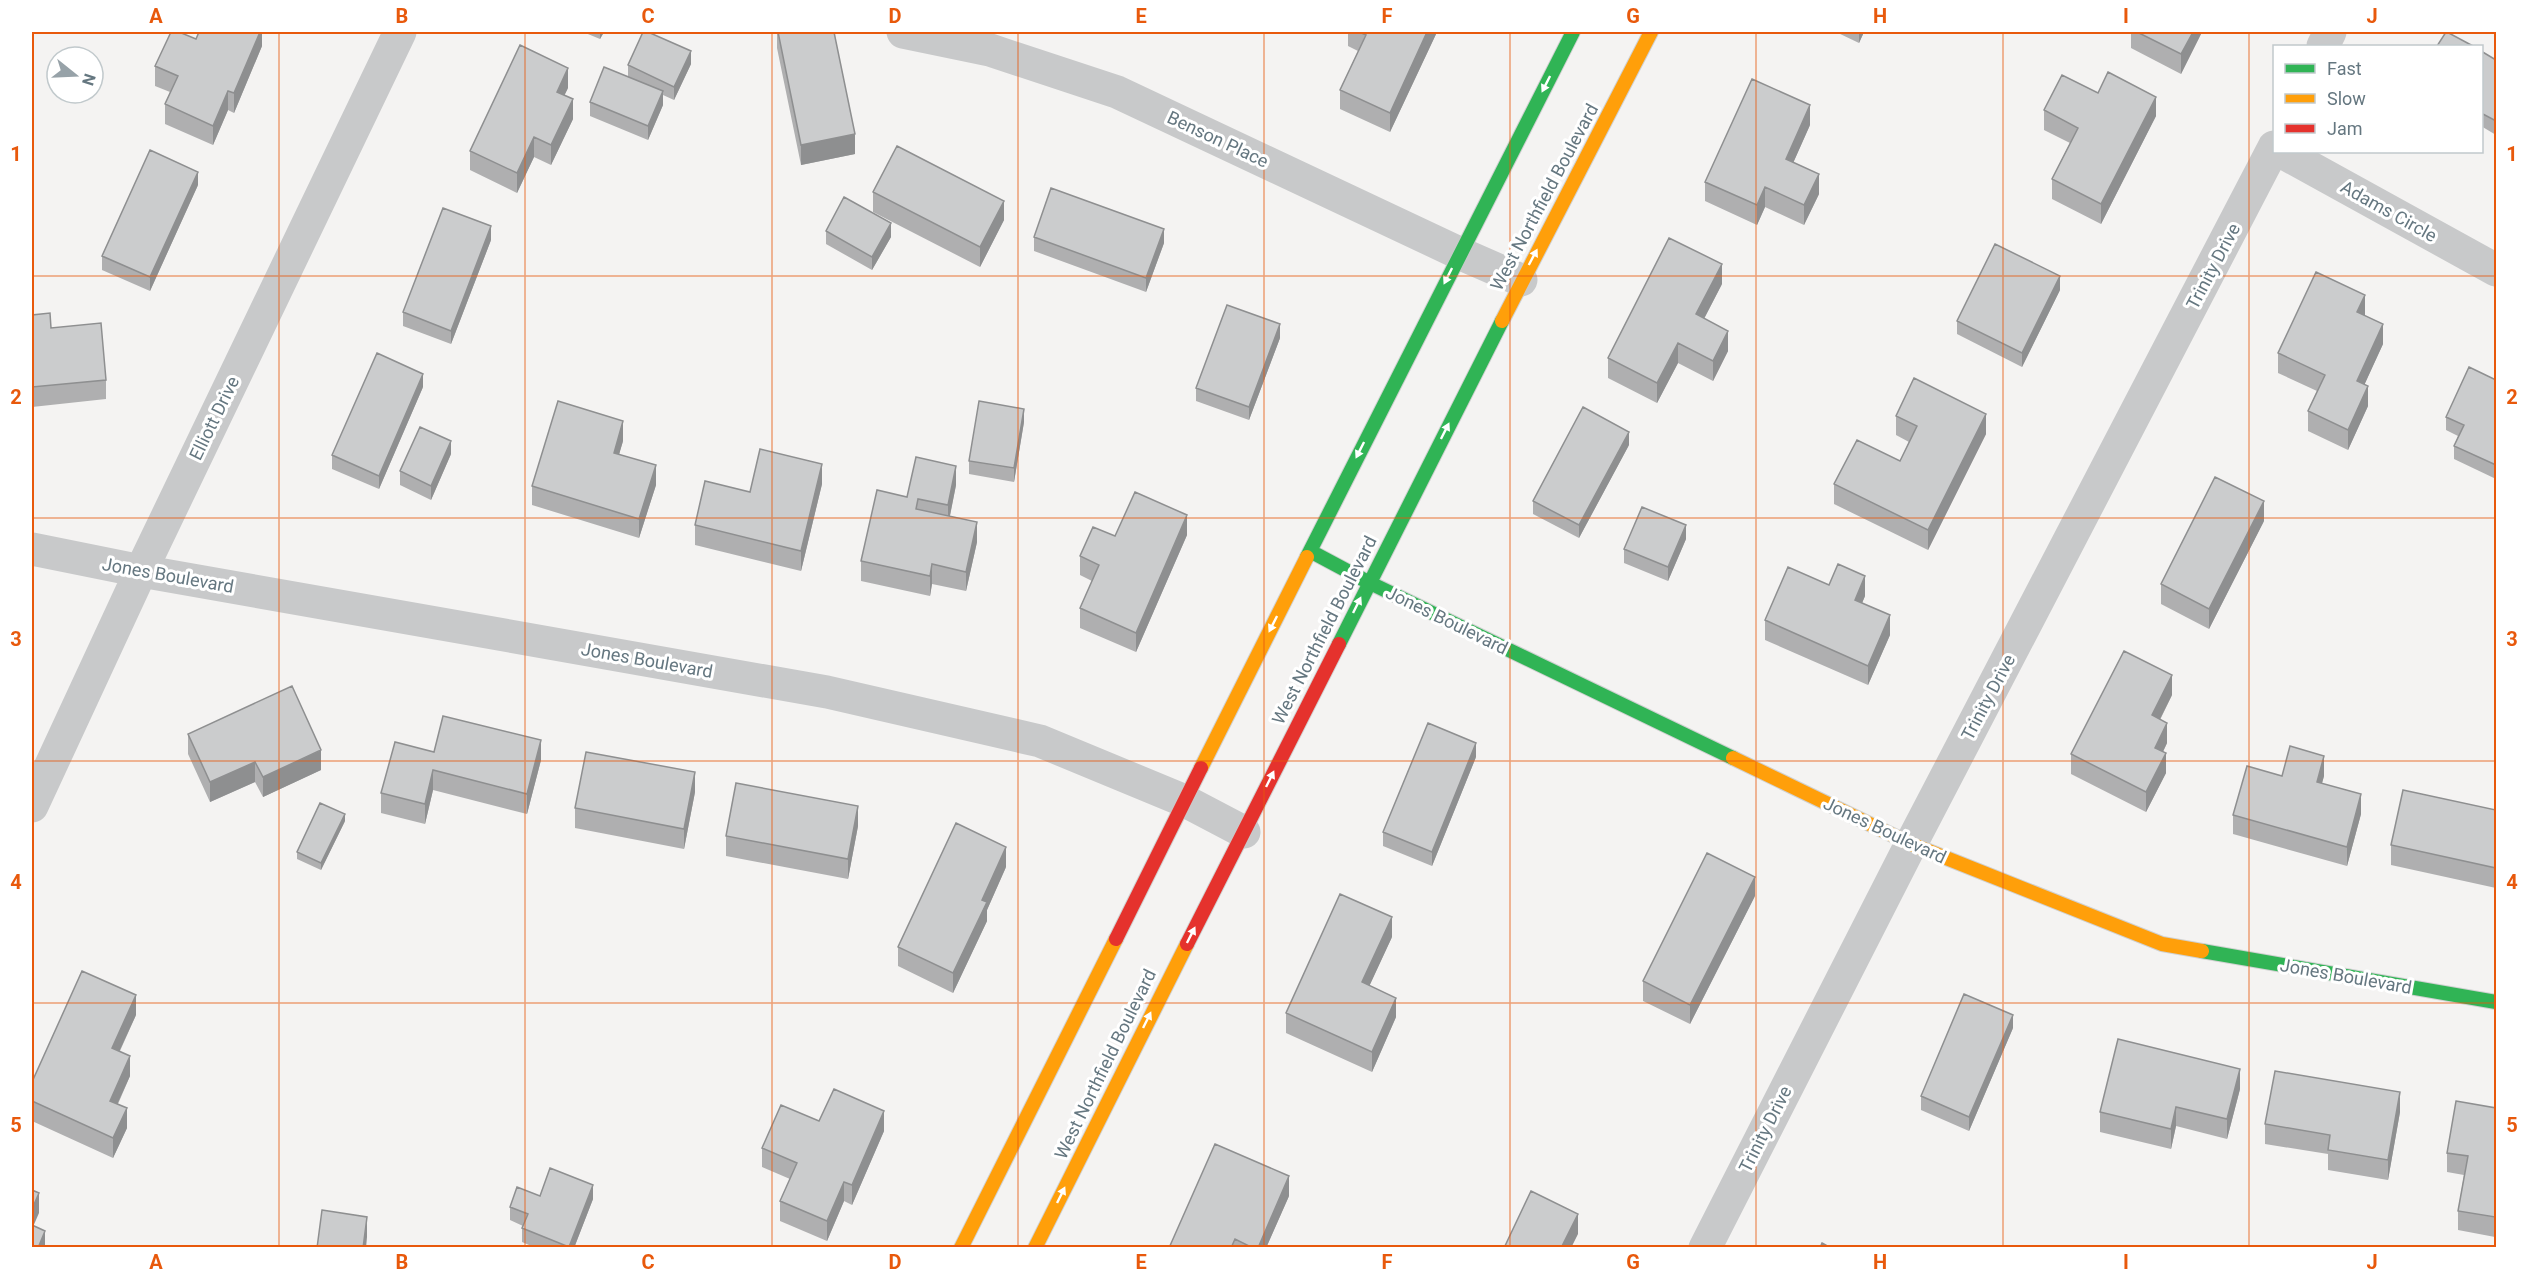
<svg xmlns="http://www.w3.org/2000/svg" width="2528" height="1279" font-family="Roboto,sans-serif">
<style>
.lines{fill:none;stroke-linecap:round;stroke-linejoin:round}
.fast-casing{stroke:#d0d1d1;stroke-width:16}
.slow-casing{stroke:#d0d1d1;stroke-width:16}
.jam-casing{stroke:#d0d1d1;stroke-width:16}
.street{stroke:#c8c9ca;stroke-width:33}
.fast{stroke:#30b455;stroke-width:14}
.slow{stroke:#ff9f0a;stroke-width:14}
.jam{stroke:#e5322d;stroke-width:14}
.wall{fill:#afafb0}
.shaded-wall{fill:#8e8f90}
.building{fill:#cbcccd;stroke:#8e8f90;stroke-width:1.5}
.oneway{fill:#fff}
.grid{fill:none;stroke:#e8590c;stroke-width:1.5;stroke-opacity:0.55}
.labels{text-anchor:middle;dominant-baseline:central;stroke-width:6;stroke-linejoin:round;paint-order:stroke}
.street-label{font-size:18px;fill:#657780;stroke:#fff}
.neatline{fill:none;stroke:#e8590c;stroke-width:2}
.grid-label{font-size:20px;text-anchor:middle;font-weight:bold;fill:#e8590c}
</style>
<rect width="100%" height="100%" fill="#f4f3f2"/>
<g class="lines">
<defs>
<path id="fast" d="M 1310,551 L 1368,582 L 1733,758
M 1307,557 L 1573,32
M 1339,644 L 1502,321
M 2202,951 L 2496,1002"/>
<path id="slow" d="M 1502,321 L 1651,32
M 1733,758 L 1911,844 L 2162,944 L 2202,951
M 1201,768 L 1307,557
M 961,1248 L 1116,939
M 1035,1248 L 1187,944"/>
<path id="jam" d="M 1116,939 L 1201,768
M 1187,944 L 1339,644"/>
</defs>
<use href="#fast" class="fast-casing"/>
<use href="#slow" class="slow-casing"/>
<use href="#jam" class="jam-casing"/>
<path class="street" d="M 903,32 L 990,50 L 1117,92 L 1459,253 L 1521,280
M 2323,46 L 2330,32
M 2282,152 L 2496,270
M 32,549 L 141,571 L 827,692 L 1040,741 L 1185,801 L 1244,832
M 32,806 L 141,571 L 400,32
M 1705,1248 L 1911,844 L 2274,147"/>
<use href="#fast" class="fast"/>
<use href="#slow" class="slow"/>
<use href="#jam" class="jam"/>
</g>
<path class="wall" d="M 262,32 L 262,46 L 234,113 L 228,110 L 213,145 L 165,124 L 165,104 L 170,92 L 155,86 L 155,66 L 196,39 Z
M 583,32 L 604,32 L 600,39 Z
M 777,32 L 834,32 L 855,154 L 801,165 L 777,48 Z
M 1348,32 L 1437,32 L 1390,132 L 1340,109 L 1340,90 L 1358,51 L 1348,46 Z
M 1836,32 L 1864,32 L 1859,43 Z
M 2131,32 L 2202,32 L 2181,74 L 2131,48 Z
M 2481,51 L 2496,60 L 2496,135 L 2481,126 Z
M 691,64 L 674,100 L 663,95 L 663,105 L 648,140 L 590,116 L 590,102 L 628,77 L 628,65 Z
M 568,88 L 564,95 L 573,119 L 551,165 L 534,157 L 517,193 L 470,170 L 470,151 Z
M 2098,93 L 2156,116 L 2101,224 L 2052,199 L 2052,179 L 2070,143 L 2044,130 L 2044,110 Z
M 1810,125 L 1793,163 L 1819,194 L 1804,225 L 1765,207 L 1757,225 L 1705,201 L 1705,182 Z
M 198,185 L 150,291 L 102,270 L 102,256 Z
M 873,192 L 1004,220 L 980,267 L 873,212 Z
M 826,231 L 891,237 L 872,270 L 826,244 Z
M 1034,237 L 1164,243 L 1146,292 L 1034,251 Z
M 491,240 L 451,344 L 403,326 L 403,312 Z
M 1722,284 L 1704,319 L 1728,351 L 1713,381 L 1678,363 L 1657,403 L 1608,378 L 1608,358 Z
M 2060,290 L 2022,367 L 1957,334 L 1957,321 Z
M 32,315 L 51,328 L 106,380 L 106,399 L 32,407 Z
M 2365,315 L 2365,316 L 2383,344 L 2364,385 L 2368,406 L 2348,450 L 2308,431 L 2308,411 L 2317,391 L 2278,373 L 2278,353 Z
M 1280,338 L 1249,420 L 1196,401 L 1196,388 Z
M 2496,380 L 2496,479 L 2454,459 L 2454,446 L 2458,436 L 2446,430 L 2446,417 Z
M 423,387 L 379,489 L 332,469 L 332,455 Z
M 1896,416 L 1986,434 L 1928,550 L 1834,504 L 1834,484 L 1900,461 L 1909,442 L 1896,435 Z
M 1024,422 L 1014,482 L 969,474 L 969,461 Z
M 623,441 L 619,454 L 656,485 L 639,538 L 532,505 L 532,486 Z
M 1629,445 L 1579,538 L 1533,514 L 1533,501 Z
M 451,454 L 431,500 L 400,485 L 400,471 Z
M 822,484 L 801,571 L 695,545 L 695,525 L 750,492 Z
M 956,485 L 950,516 L 977,542 L 966,591 L 932,584 L 930,596 L 861,581 L 861,561 L 907,497 Z
M 2264,521 L 2209,629 L 2161,604 L 2161,584 Z
M 1187,535 L 1136,652 L 1080,628 L 1080,608 L 1092,581 L 1080,575 L 1080,556 L 1115,536 Z
M 1686,539 L 1668,581 L 1624,563 L 1624,549 Z
M 1829,585 L 1865,596 L 1862,603 L 1890,635 L 1868,685 L 1765,640 L 1765,620 Z
M 2172,695 L 2160,720 L 2167,743 L 2163,752 L 2166,773 L 2146,812 L 2071,774 L 2071,754 Z
M 188,734 L 321,770 L 263,797 L 255,782 L 210,802 L 188,754 Z
M 434,752 L 541,760 L 527,814 L 433,790 L 425,824 L 381,813 L 381,793 Z
M 1476,757 L 1432,866 L 1383,846 L 1383,832 Z
M 2282,776 L 2324,776 L 2322,783 L 2361,814 L 2347,866 L 2233,834 L 2233,815 Z
M 695,792 L 684,849 L 575,828 L 575,808 Z
M 2496,810 L 2496,888 L 2391,865 L 2391,845 Z
M 345,821 L 321,870 L 297,859 L 297,852 Z
M 858,826 L 848,879 L 726,856 L 726,836 Z
M 1006,867 L 987,910 L 987,921 L 953,993 L 898,966 L 898,947 Z
M 1755,896 L 1690,1024 L 1643,1001 L 1643,981 Z
M 1392,937 L 1369,986 L 1396,1017 L 1372,1072 L 1286,1033 L 1286,1013 Z
M 136,1015 L 120,1051 L 130,1076 L 118,1104 L 127,1128 L 113,1158 L 32,1121 L 32,1082 Z
M 2013,1028 L 1969,1131 L 1921,1110 L 1921,1096 Z
M 2240,1089 L 2227,1139 L 2176,1126 L 2171,1149 L 2100,1132 L 2100,1112 Z
M 2496,1108 L 2495,1237 L 2458,1230 L 2458,1211 L 2464,1175 L 2447,1172 L 2447,1153 Z
M 2400,1112 L 2388,1180 L 2328,1170 L 2328,1154 L 2265,1144 L 2265,1124 Z
M 819,1121 L 884,1131 L 852,1205 L 844,1201 L 827,1241 L 780,1221 L 780,1201 L 790,1179 L 762,1167 L 762,1148 Z
M 540,1196 L 593,1199 L 574,1248 L 536,1248 L 522,1242 L 522,1228 L 523,1226 L 510,1220 L 510,1207 Z
M 1289,1196 L 1266,1248 L 1169,1248 Z"/>
<path class="shaded-wall" d="M 260,32 L 262,32 L 262,46 L 234,113 L 234,93 Z
M 600,32 L 604,32 L 600,39 Z
M 1427,32 L 1437,32 L 1390,132 L 1390,113 Z
M 1859,32 L 1864,32 L 1859,43 Z
M 2193,32 L 2202,32 L 2181,74 L 2181,54 Z
M 691,51 L 691,64 L 674,100 L 674,87 Z
M 568,68 L 568,88 L 557,111 L 557,92 Z
M 228,91 L 228,110 L 213,145 L 213,126 Z
M 663,91 L 663,105 L 648,140 L 648,126 Z
M 2156,97 L 2156,116 L 2101,224 L 2101,204 Z
M 573,99 L 573,119 L 551,165 L 551,145 Z
M 1810,105 L 1810,125 L 1786,179 L 1786,159 Z
M 855,134 L 855,154 L 801,165 L 801,145 Z
M 534,137 L 534,157 L 517,193 L 517,173 Z
M 198,172 L 198,185 L 150,291 L 150,277 Z
M 1819,174 L 1819,194 L 1804,225 L 1804,205 Z
M 1765,187 L 1765,207 L 1757,225 L 1757,205 Z
M 1004,201 L 1004,220 L 980,267 L 980,247 Z
M 891,223 L 891,237 L 872,270 L 872,257 Z
M 491,226 L 491,240 L 451,344 L 451,331 Z
M 1164,229 L 1164,243 L 1146,292 L 1146,278 Z
M 1722,264 L 1722,284 L 1696,334 L 1696,314 Z
M 2060,276 L 2060,290 L 2022,367 L 2022,353 Z
M 2365,295 L 2365,315 L 2357,332 L 2357,312 Z
M 1280,324 L 1280,338 L 1249,420 L 1249,407 Z
M 2383,324 L 2383,344 L 2357,401 L 2357,381 Z
M 1728,331 L 1728,351 L 1713,381 L 1713,361 Z
M 1678,343 L 1678,363 L 1657,403 L 1657,383 Z
M 423,374 L 423,387 L 379,489 L 379,476 Z
M 2368,386 L 2368,406 L 2348,450 L 2348,430 Z
M 1024,409 L 1024,422 L 1014,482 L 1014,468 Z
M 1986,414 L 1986,434 L 1928,550 L 1928,530 Z
M 623,421 L 623,441 L 614,472 L 614,453 Z
M 1629,432 L 1629,445 L 1579,538 L 1579,525 Z
M 451,441 L 451,454 L 431,500 L 431,486 Z
M 822,464 L 822,484 L 801,571 L 801,551 Z
M 656,465 L 656,485 L 639,538 L 639,519 Z
M 956,466 L 956,485 L 948,525 L 948,505 Z
M 2264,501 L 2264,521 L 2209,629 L 2209,609 Z
M 1187,515 L 1187,535 L 1136,652 L 1136,633 Z
M 977,522 L 977,542 L 966,591 L 966,572 Z
M 1686,525 L 1686,539 L 1668,581 L 1668,567 Z
M 932,564 L 932,584 L 930,596 L 930,576 Z
M 1865,576 L 1865,596 L 1855,620 L 1855,600 Z
M 1890,615 L 1890,635 L 1868,685 L 1868,666 Z
M 2172,675 L 2172,695 L 2152,735 L 2152,715 Z
M 2167,723 L 2167,743 L 2155,768 L 2155,748 Z
M 541,740 L 541,760 L 527,814 L 527,794 Z
M 1476,743 L 1476,757 L 1432,866 L 1432,852 Z
M 321,750 L 321,770 L 263,797 L 263,777 Z
M 2166,753 L 2166,773 L 2146,812 L 2146,792 Z
M 2324,756 L 2324,776 L 2317,801 L 2317,782 Z
M 255,762 L 255,782 L 210,802 L 210,782 Z
M 433,770 L 433,790 L 425,824 L 425,804 Z
M 695,772 L 695,792 L 684,849 L 684,829 Z
M 2361,794 L 2361,814 L 2347,866 L 2347,847 Z
M 858,806 L 858,826 L 848,879 L 848,859 Z
M 345,814 L 345,821 L 321,870 L 321,863 Z
M 1006,847 L 1006,867 L 987,910 L 987,921 L 953,993 L 953,973 L 982,900 Z
M 1755,877 L 1755,896 L 1690,1024 L 1690,1005 Z
M 1392,917 L 1392,937 L 1362,1002 L 1362,982 Z
M 136,995 L 136,1015 L 112,1067 L 112,1048 Z
M 1396,998 L 1396,1017 L 1372,1072 L 1372,1052 Z
M 2013,1015 L 2013,1028 L 1969,1131 L 1969,1117 Z
M 130,1056 L 130,1076 L 110,1120 L 110,1101 Z
M 2240,1069 L 2240,1089 L 2227,1139 L 2227,1119 Z
M 2400,1092 L 2400,1112 L 2388,1180 L 2388,1160 Z
M 2176,1107 L 2176,1126 L 2171,1149 L 2171,1129 Z
M 127,1108 L 127,1128 L 113,1158 L 113,1138 Z
M 884,1111 L 884,1131 L 852,1205 L 852,1185 Z
M 1289,1176 L 1289,1196 L 1266,1248 L 1258,1248 Z
M 844,1182 L 844,1201 L 827,1241 L 827,1221 Z
M 593,1185 L 593,1199 L 574,1248 L 569,1248 Z
M 39,1193 L 39,1213 L 32,1229 L 32,1209 Z
M 2496,1210 L 2496,1229 L 2495,1237 L 2495,1217 Z
M 1578,1214 L 1578,1234 L 1571,1248 L 1561,1248 Z
M 367,1217 L 367,1237 L 366,1248 L 363,1248 Z
M 45,1231 L 45,1248 L 38,1248 Z"/>
<path class="building" d="M 171,32 L 179,32 L 196,39 L 199,32 L 260,32 L 234,93 L 228,91 L 213,126 L 165,104 L 178,76 L 155,66 Z
M 643,32 L 648,32 L 691,51 L 674,87 L 628,65 Z
M 778,32 L 834,32 L 855,134 L 801,145 Z
M 1359,32 L 1427,32 L 1390,113 L 1340,90 L 1366,35 Z
M 2137,32 L 2193,32 L 2181,54 Z
M 2446,32 L 2447,32 L 2473,46 L 2437,46 Z
M 520,45 L 568,68 L 557,92 L 573,99 L 551,145 L 534,137 L 517,173 L 470,151 Z
M 2481,51 L 2496,60 L 2496,121 L 2481,113 Z
M 604,67 L 663,91 L 648,126 L 590,102 Z
M 2108,72 L 2156,97 L 2101,204 L 2052,179 L 2078,128 L 2044,110 L 2062,75 L 2098,93 Z
M 1752,79 L 1810,105 L 1786,159 L 1819,174 L 1804,205 L 1765,187 L 1757,205 L 1705,182 Z
M 897,146 L 1004,201 L 980,247 L 873,192 Z
M 150,150 L 198,172 L 150,277 L 102,256 Z
M 1051,188 L 1164,229 L 1146,278 L 1034,237 Z
M 844,197 L 891,223 L 872,257 L 826,231 Z
M 443,208 L 491,226 L 451,331 L 403,312 Z
M 1669,238 L 1722,264 L 1696,314 L 1728,331 L 1713,361 L 1678,343 L 1657,383 L 1608,358 Z
M 1995,244 L 2060,276 L 2022,353 L 1957,321 Z
M 2316,272 L 2365,295 L 2357,312 L 2383,324 L 2357,381 L 2368,386 L 2348,430 L 2308,411 L 2325,375 L 2278,353 Z
M 1227,305 L 1280,324 L 1249,407 L 1196,388 Z
M 50,313 L 51,328 L 101,323 L 106,380 L 32,387 L 32,315 Z
M 377,353 L 423,374 L 379,476 L 332,455 Z
M 2469,367 L 2496,380 L 2496,465 L 2454,446 L 2464,425 L 2446,417 Z
M 1914,378 L 1986,414 L 1928,530 L 1834,484 L 1857,440 L 1900,461 L 1917,426 L 1896,416 Z
M 558,401 L 623,421 L 614,453 L 656,465 L 639,519 L 532,486 Z
M 979,401 L 1024,409 L 1014,468 L 969,461 Z
M 1583,407 L 1629,432 L 1579,525 L 1533,501 Z
M 420,427 L 451,441 L 431,486 L 400,471 Z
M 760,449 L 822,464 L 801,551 L 695,525 L 705,481 L 750,492 Z
M 916,457 L 956,466 L 948,505 L 918,499 L 916,509 L 977,522 L 966,572 L 932,564 L 930,576 L 861,561 L 877,490 L 907,497 Z
M 2215,477 L 2264,501 L 2209,609 L 2161,584 Z
M 1135,492 L 1187,515 L 1136,633 L 1080,608 L 1099,565 L 1080,556 L 1093,527 L 1115,536 Z
M 1642,507 L 1686,525 L 1668,567 L 1624,549 Z
M 1838,564 L 1865,576 L 1855,600 L 1890,615 L 1868,666 L 1765,620 L 1788,567 L 1829,585 Z
M 2124,651 L 2172,675 L 2152,715 L 2167,723 L 2155,748 L 2166,753 L 2146,792 L 2071,754 Z
M 292,686 L 321,750 L 263,777 L 255,762 L 210,782 L 188,734 Z
M 443,716 L 541,740 L 527,794 L 433,770 L 425,804 L 381,793 L 395,742 L 434,752 Z
M 1428,723 L 1476,743 L 1432,852 L 1383,832 Z
M 2290,746 L 2324,756 L 2317,782 L 2361,794 L 2347,847 L 2233,815 L 2247,766 L 2282,776 Z
M 586,752 L 695,772 L 684,829 L 575,808 Z
M 736,783 L 858,806 L 848,859 L 726,836 Z
M 2403,790 L 2496,810 L 2496,868 L 2391,845 Z
M 320,803 L 345,814 L 321,863 L 297,852 Z
M 956,823 L 1006,847 L 982,900 L 987,902 L 953,973 L 898,947 Z
M 1707,853 L 1755,877 L 1690,1005 L 1643,981 Z
M 1340,894 L 1392,917 L 1362,982 L 1396,998 L 1372,1052 L 1286,1013 Z
M 82,971 L 136,995 L 112,1048 L 130,1056 L 110,1101 L 127,1108 L 113,1138 L 32,1101 L 32,1082 Z
M 1964,994 L 2013,1015 L 1969,1117 L 1921,1096 Z
M 2118,1039 L 2240,1069 L 2227,1119 L 2176,1107 L 2171,1129 L 2100,1112 Z
M 2275,1071 L 2400,1092 L 2388,1160 L 2328,1150 L 2330,1135 L 2265,1124 Z
M 834,1089 L 884,1111 L 852,1185 L 844,1182 L 827,1221 L 780,1201 L 797,1163 L 762,1148 L 781,1105 L 819,1121 Z
M 2456,1101 L 2496,1108 L 2496,1210 L 2495,1217 L 2458,1211 L 2468,1156 L 2447,1153 Z
M 1215,1144 L 1289,1176 L 1258,1248 L 1253,1248 L 1235,1239 L 1231,1248 L 1169,1248 Z
M 550,1168 L 593,1185 L 569,1247 L 522,1228 L 528,1214 L 510,1207 L 517,1187 L 540,1196 Z
M 32,1190 L 39,1193 L 32,1209 Z
M 1531,1191 L 1578,1214 L 1561,1248 L 1504,1248 Z
M 322,1210 L 367,1217 L 363,1248 L 317,1248 Z
M 32,1225 L 45,1231 L 38,1248 L 32,1248 Z
M 1822,1243 L 1831,1248 L 1820,1248 Z"/>
<defs><path id="oneway-solid" d="M-6-.8H1V-3.2L6.5 0L1 3.2V.8H-6Z" transform="scale(1.5)"/></defs>
<g class="oneway">
<use href="#oneway-solid" transform="translate(1546 84) rotate(117)"/>
<use href="#oneway-solid" transform="translate(1533 257) rotate(-62)"/>
<use href="#oneway-solid" transform="translate(1448 276) rotate(117)"/>
<use href="#oneway-solid" transform="translate(1445 431) rotate(-63)"/>
<use href="#oneway-solid" transform="translate(1360 450) rotate(117)"/>
<use href="#oneway-solid" transform="translate(1357 605) rotate(-64)"/>
<use href="#oneway-solid" transform="translate(1273 624) rotate(117)"/>
<use href="#oneway-solid" transform="translate(1270 779) rotate(-64)"/>
<use href="#oneway-solid" transform="translate(1191 935) rotate(-63)"/>
<use href="#oneway-solid" transform="translate(1147 1020) rotate(-64)"/>
<use href="#oneway-solid" transform="translate(1061 1195) rotate(-64)"/>
</g>
<path class="grid" d="M 279,32 L 279,1248M 525,32 L 525,1248M 772,32 L 772,1248M 1018,32 L 1018,1248M 1264,32 L 1264,1248M 1510,32 L 1510,1248M 1756,32 L 1756,1248M 2003,32 L 2003,1248M 2249,32 L 2249,1248M 32,276 L 2496,276M 32,518 L 2496,518M 32,761 L 2496,761M 32,1003 L 2496,1003"/>
<g class="labels">
<g class="street-label">
<text transform="translate(1218 139) rotate(25)">Benson Place</text>
<text transform="translate(1544 197) rotate(-62)">West Northfield Boulevard</text>
<text transform="translate(2389 211) rotate(29)">Adams Circle</text>
<text transform="translate(2213 266) rotate(-62)">Trinity Drive</text>
<text transform="translate(214 418) rotate(-64)">Elliott Drive</text>
<text transform="translate(168 575) rotate(10)">Jones Boulevard</text>
<text transform="translate(1447 620) rotate(26)">Jones Boulevard</text>
<text transform="translate(1324 630) rotate(-63)">West Northfield Boulevard</text>
<text transform="translate(647 660) rotate(10)">Jones Boulevard</text>
<text transform="translate(1988 697) rotate(-62)">Trinity Drive</text>
<text transform="translate(1885 830) rotate(25)">Jones Boulevard</text>
<text transform="translate(2346 976) rotate(10)">Jones Boulevard</text>
<text transform="translate(1105 1064) rotate(-64)">West Northfield Boulevard</text>
<text transform="translate(1765 1129) rotate(-63)">Trinity Drive</text>
</g>
</g>
<rect width="2528" height="1279" fill="none" stroke="#ffffff" stroke-width="66"/>
<rect x="2273" y="45" width="210" height="108" fill="#ffffff" stroke="#c1c9cc" stroke-width="1.5"/>
<rect x="2285" y="64" width="30" height="9" fill="#30b455" stroke="#c1c9cc" stroke-width="1.5"/>
<text x="2327" y="75" font-size="18" fill="#657780">Fast</text>
<rect x="2285" y="94" width="30" height="9" fill="#ff9f0a" stroke="#c1c9cc" stroke-width="1.5"/>
<text x="2327" y="105" font-size="18" fill="#657780">Slow</text>
<rect x="2285" y="124" width="30" height="9" fill="#e5322d" stroke="#c1c9cc" stroke-width="1.5"/>
<text x="2327" y="135" font-size="18" fill="#657780">Jam</text>
<g transform="translate(75 75) rotate(108)"><circle r="28" fill="#ffffff" stroke="#c1c9cc" stroke-width="1.5"/>
<path d="M0-4.5L10 22L0 15L-10 22Z" fill="#97a2a8"/>
<text y="-9" font-size="16" font-weight="bold" text-anchor="middle" fill="#657780">N</text>
</g>
<rect x="33" y="33" width="2462" height="1213" class="neatline"/>
<g class="grid-label">
<text x="156" y="23">A</text>
<text x="402" y="23">B</text>
<text x="648" y="23">C</text>
<text x="895" y="23">D</text>
<text x="1141" y="23">E</text>
<text x="1387" y="23">F</text>
<text x="1633" y="23">G</text>
<text x="1880" y="23">H</text>
<text x="2126" y="23">I</text>
<text x="2372" y="23">J</text>
<text x="16" y="161">1</text>
<text x="2512" y="161">1</text>
<text x="16" y="404">2</text>
<text x="2512" y="404">2</text>
<text x="16" y="646">3</text>
<text x="2512" y="646">3</text>
<text x="16" y="889">4</text>
<text x="2512" y="889">4</text>
<text x="16" y="1132">5</text>
<text x="2512" y="1132">5</text>
<text x="156" y="1269">A</text>
<text x="402" y="1269">B</text>
<text x="648" y="1269">C</text>
<text x="895" y="1269">D</text>
<text x="1141" y="1269">E</text>
<text x="1387" y="1269">F</text>
<text x="1633" y="1269">G</text>
<text x="1880" y="1269">H</text>
<text x="2126" y="1269">I</text>
<text x="2372" y="1269">J</text>
</g>
</svg>
